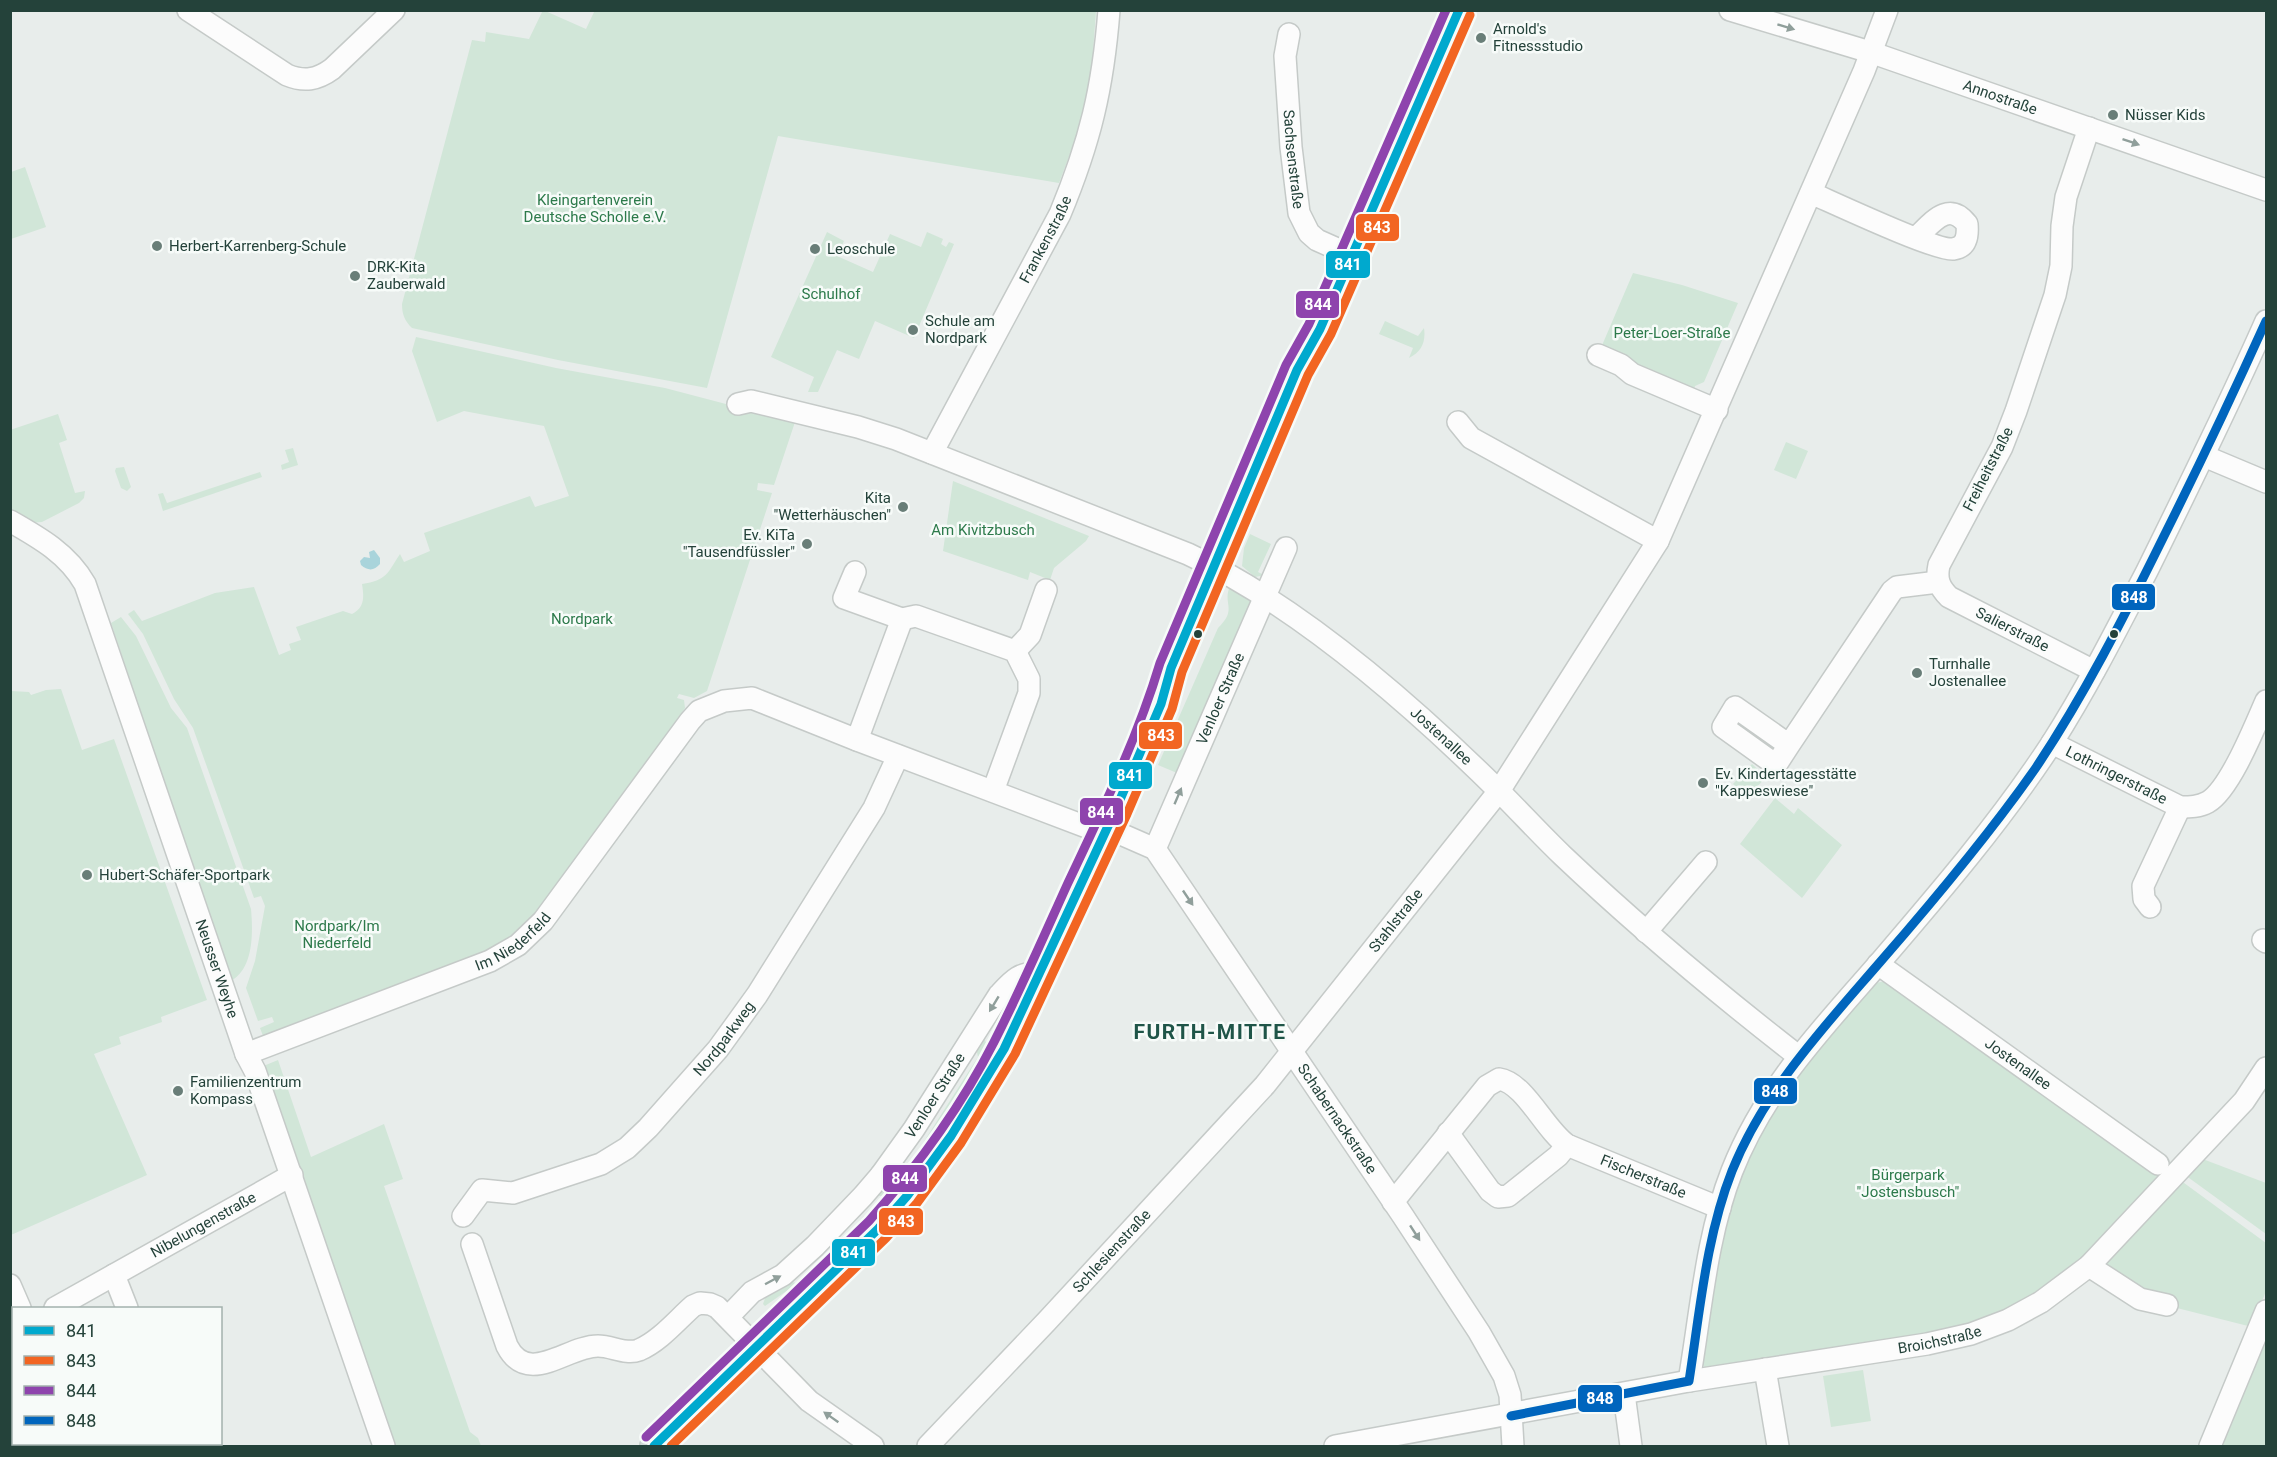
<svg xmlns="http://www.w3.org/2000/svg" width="2277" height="1457" font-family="Roboto,sans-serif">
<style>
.green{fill:#d1e6d8}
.water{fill:#a9d4db}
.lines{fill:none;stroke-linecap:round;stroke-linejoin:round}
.minor-casing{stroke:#c5cac8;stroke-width:24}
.major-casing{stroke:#c3ccc9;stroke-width:30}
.minor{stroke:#fcfcfc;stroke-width:21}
.major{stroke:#cfd7d5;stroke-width:27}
.bus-1-casing{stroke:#f7fbf9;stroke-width:14}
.bus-2-casing{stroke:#f7fbf9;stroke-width:14}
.bus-3-casing{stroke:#f7fbf9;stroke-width:14}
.bus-4-casing{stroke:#f7fbf9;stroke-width:14}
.bus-1{stroke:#00a9ce;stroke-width:9}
.bus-2{stroke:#f26522;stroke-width:9}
.bus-3{stroke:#8e44ad;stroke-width:9}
.bus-4{stroke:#0065bd;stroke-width:9}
.oneway{fill:#909f9b}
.poi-dot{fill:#697e78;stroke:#f7fbf9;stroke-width:2}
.bus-dot{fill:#24423a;stroke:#f7fbf9;stroke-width:2}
.labels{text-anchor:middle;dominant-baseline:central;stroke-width:5;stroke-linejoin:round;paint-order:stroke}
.poi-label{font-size:15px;fill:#24423a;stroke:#f7fbf9;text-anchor:start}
.street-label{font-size:15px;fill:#24423a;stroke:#f7fbf9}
.park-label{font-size:15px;fill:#2d7a4b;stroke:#f7fbf9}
.district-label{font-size:21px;font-weight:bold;letter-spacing:1.5px;fill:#1f5548;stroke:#f7fbf9}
.line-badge{stroke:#f7fbf9;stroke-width:2}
.badge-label{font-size:16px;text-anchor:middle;font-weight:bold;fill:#fff}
</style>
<rect width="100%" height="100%" fill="#e8edeb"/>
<path class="green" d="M 543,10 L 586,29 L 595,10 L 1096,11 L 1091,81 L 1084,117 L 1059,183 L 778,136 L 707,388 L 558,360 L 412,328 C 405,321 402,315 402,304 L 472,40 L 485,42 L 486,32 L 529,39 Z
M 25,167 L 46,227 L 11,239 L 11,172 Z
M 827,232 L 844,241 L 837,256 L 873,272 L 890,234 L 921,247 L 927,232 L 943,239 L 941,244 L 946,247 L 949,242 L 954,244 L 914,338 L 875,321 L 859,359 L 837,350 L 818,392 L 808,392 L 814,377 L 771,357 Z
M 1633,273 L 1682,285 L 1738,303 L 1704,382 L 1695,386 L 1692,395 L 1600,350 Z
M 1385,321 L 1418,336 L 1424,328 C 1426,341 1422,352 1409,358 L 1413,348 L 1379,334 Z
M 416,337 L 556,368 L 665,388 L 795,422 L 774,485 L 758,483 L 757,490 L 772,493 L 707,691 L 694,698 L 679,694 L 677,698 L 684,700 L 685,708 L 536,918 L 485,957 L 265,1041 L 260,1028 L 274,1022 L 272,1017 L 258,1021 L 246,988 L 255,961 L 265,906 L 261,896 L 254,898 L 193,728 L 174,699 L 143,634 L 128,614 L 134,610 L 142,621 L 215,593 L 254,587 L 279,655 L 291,650 L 289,644 L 301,640 L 296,627 L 343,611 L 352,614 C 365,607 364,597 362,584 C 387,580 387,574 400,554 L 404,562 L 430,551 L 424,533 L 530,496 L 535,507 L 569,496 L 544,426 L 464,411 L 437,422 L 412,351 Z
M 58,414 L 67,440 L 59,443 L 75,493 L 85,491 L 84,498 L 79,503 L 42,522 L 29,523 L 11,511 L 10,430 Z
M 1786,442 L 1808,451 L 1796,479 L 1774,470 Z
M 293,448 L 298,465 L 282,470 L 281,465 L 289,462 L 285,450 Z
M 124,467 L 131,487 L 127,491 L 121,488 L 115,471 L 116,468 Z
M 260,472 L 262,477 L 163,511 L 158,494 L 163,493 L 167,503 Z
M 953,481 L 1089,536 L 1086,541 L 1054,568 L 1050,580 L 1030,572 L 1028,580 L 943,551 Z
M 1250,534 L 1271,544 L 1258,572 L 1268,577 L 1267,580 L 1260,576 L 1255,577 L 1242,566 L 1244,548 Z
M 1230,586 L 1254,598 L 1177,773 L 1158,765 L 1218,628 C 1238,609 1222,604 1230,586 Z
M 121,617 L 136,636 L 171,708 L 187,728 L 251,909 C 253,932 254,968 231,981 L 111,623 Z
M 61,689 L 82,750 L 114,739 L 207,1000 L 161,1017 L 162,1022 L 119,1037 L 121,1044 L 94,1054 L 147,1175 L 11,1235 L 11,691 L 29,692 L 31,695 L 46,690 Z
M 1752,764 L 1766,777 L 1748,797 L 1733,784 Z
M 1775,798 L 1794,814 L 1798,808 L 1842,845 L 1802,898 L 1740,844 Z
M 1892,980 L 2167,1176 L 2082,1266 L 2040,1296 L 1969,1328 L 1710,1371 L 1704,1367 L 1701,1360 L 1718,1255 L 1728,1211 L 1753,1145 L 1787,1085 L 1875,983 Z
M 980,1037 L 985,1040 L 987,1046 L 961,1093 L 919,1156 L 914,1157 L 978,1057 L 975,1043 Z
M 278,1060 L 311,1157 L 384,1124 L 403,1179 L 384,1186 L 470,1432 L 478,1438 L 481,1446 L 393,1446 L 261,1067 Z
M 2200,1158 L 2266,1183 L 2266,1234 L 2185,1175 Z
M 2180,1180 L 2266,1243 L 2266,1291 L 2252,1327 L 2173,1307 L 2145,1296 L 2102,1266 Z
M 882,1187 L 892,1191 L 869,1217 L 822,1261 L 821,1259 L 883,1197 L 874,1194 Z
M 783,1281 L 798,1283 L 765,1306 L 763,1304 L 769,1287 Z
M 2266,1331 L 2266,1446 L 2218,1446 Z
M 1863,1370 L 1871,1421 L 1831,1427 L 1823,1376 Z"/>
<path class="water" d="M 374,550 L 380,558 L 380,564 C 374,571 368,571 361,565 L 360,561 L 364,557 L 370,558 L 369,552 Z"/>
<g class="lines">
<defs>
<g id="minor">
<path d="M 188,10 L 287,75 C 304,82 317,80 332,69 L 394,10"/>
<path id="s1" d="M 1730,10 L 1870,52 L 2266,190"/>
<path id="s2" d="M 1289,34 L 1285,56 L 1291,147 L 1299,213 L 1309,233 L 1317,240 L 1353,256"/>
<path id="s3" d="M 2089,128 L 2066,197 L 2062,226 L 2061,266 L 2055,295 L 2016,411 L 2002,447 L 1939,565 C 1936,579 1939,587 1949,597 L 2094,671"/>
<path d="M 1811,193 C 1834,203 1936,251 1953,249 C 1967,247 1968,235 1967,224 C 1948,200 1932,223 1916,238"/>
<path d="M 1598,355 L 1621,365 L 1632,374 L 1717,410"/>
<path id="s4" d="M 738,404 L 751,401 L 858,427 L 896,439 L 1188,554 C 1298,605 1413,706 1500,792 C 1521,813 1542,836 1563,856 C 1638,927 1717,993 1798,1056"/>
<path d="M 1458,422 L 1471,438 L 1658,541"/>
<path id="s5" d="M 932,453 L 1060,214 C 1090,142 1103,88 1109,10"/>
<path d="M 2204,456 L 2266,482"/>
<path id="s6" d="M 10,521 C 40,538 68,554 85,584 L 246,1054 L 255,1071 L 384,1446"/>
<path d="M 855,572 L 844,598 L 902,619 L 916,616 L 1015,651 L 1029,679 L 1029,693 L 993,791"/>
<path d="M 1015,651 L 1030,635 L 1046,590"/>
<path d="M 857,740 L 902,619"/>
<path id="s7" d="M 2052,743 L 2180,807 C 2190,807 2199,807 2208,802 C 2230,789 2255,726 2266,701"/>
<path d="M 1789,745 L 1735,707 L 1723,727 L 1776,765 L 1789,745 L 1892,591 L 1897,587 L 1938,582"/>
<path id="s8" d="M 1107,828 L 1155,849 L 1403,1216 L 1479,1332 L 1504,1376 L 1510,1395 L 1513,1446"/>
<path id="s9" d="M 1155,849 L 1286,548"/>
<path d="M 2150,907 L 2144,899 L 2143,886 L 2180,807"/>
<path d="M 1646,932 L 1706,862"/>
<path d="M 2263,940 L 2266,942"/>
<path id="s10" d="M 1878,964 L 2158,1164"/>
<path id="s11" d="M 246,1054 L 490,961 L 518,945 L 543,921 L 690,721 L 699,711 L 724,701 L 752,698 L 857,740 L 1105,834"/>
<path d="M 1448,1133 L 1490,1191 L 1498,1197 L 1508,1196 L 1558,1156 L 1567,1145"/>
<path id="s12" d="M 881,1175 L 914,1129 L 999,995 C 1012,981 1019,972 1039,973"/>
<path id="s13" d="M 1393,1202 L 1487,1086 L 1499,1079 C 1525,1083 1544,1129 1567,1145 L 1720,1208"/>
<path id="s14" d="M 463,1216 L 482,1190 L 513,1193 L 601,1164 L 627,1148 L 648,1128 L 718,1049 L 757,995 L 874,808 L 898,756"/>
<path d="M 472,1244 L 507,1346 C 528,1387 567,1346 598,1346 C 612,1346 626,1355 639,1350 C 660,1341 677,1320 693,1306 L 700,1303 L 710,1304 L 717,1307 L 809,1401 L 873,1446"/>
<path d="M 2089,1266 L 2140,1299 L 2167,1305"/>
<path d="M 114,1275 L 127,1308"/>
<path d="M 10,1285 L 20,1308"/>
<path id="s15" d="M 55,1308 L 292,1175"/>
<path d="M 728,1317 L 752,1292 L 783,1275 L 815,1246 L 863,1196 L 881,1175 L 907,1196"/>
<path d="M 10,1332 L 14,1331"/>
<path d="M 1765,1369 L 1778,1446"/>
<path d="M 1689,1381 C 1701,1312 1706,1237 1732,1171 C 1765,1087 1823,1028 1881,961 C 1941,891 2001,821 2052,743 C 2087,688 2117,629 2147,571 C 2188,488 2229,405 2266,321"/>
<path d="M 1624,1394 L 1631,1446"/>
<path d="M 194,1444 L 195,1446"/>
<path id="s16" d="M 928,1446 L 1047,1321 L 1265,1085 L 1499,791 L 1658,541 L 1864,71 L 1887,10"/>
<path id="s17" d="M 1335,1446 L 1689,1381 L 1927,1344 L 1971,1334 L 2008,1320 L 2041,1302 L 2089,1266 L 2244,1101 L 2266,1068"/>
<path d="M 2210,1446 L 2266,1311"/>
</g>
<path id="major" d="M 654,1446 L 878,1229 L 907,1196 L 951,1136 L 1004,1049 L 1116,809 L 1161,704 L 1171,668 L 1297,370 L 1320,329 L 1459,10"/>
</defs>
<use href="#minor" class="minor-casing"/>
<use href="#major" class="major-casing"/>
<use href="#minor" class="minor"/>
<use href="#major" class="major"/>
<defs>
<path id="bus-1" d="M 654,1446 L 878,1229 L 907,1196 L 951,1136 L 1004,1049 L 1116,809 L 1161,704 L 1171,668 L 1297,370 L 1320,329 L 1459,10"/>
<path id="bus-2" d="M 671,1446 L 886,1238 L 917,1203 L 961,1143 L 1015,1054 L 1127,814 L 1172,709 L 1182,672 L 1308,375 L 1331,334 L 1470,15"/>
<path id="bus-3" d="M 646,1437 L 869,1221 C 916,1168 962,1105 994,1042 C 1020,991 1043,938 1067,885 C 1101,813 1137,740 1160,663 L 1286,365 L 1309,324 L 1446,10"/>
<path id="bus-4" d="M 1689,1381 C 1700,1311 1706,1237 1732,1171 C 1765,1089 1825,1026 1881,961 C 1935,899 1988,836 2035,769 C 2084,696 2124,617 2163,538 C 2199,466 2233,394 2266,321
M 1511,1416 L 1689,1381"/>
</defs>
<use href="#bus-1" class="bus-1-casing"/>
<use href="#bus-2" class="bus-2-casing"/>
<use href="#bus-3" class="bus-3-casing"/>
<use href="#bus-4" class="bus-4-casing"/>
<use href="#bus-1" class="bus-1"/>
<use href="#bus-2" class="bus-2"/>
<use href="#bus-3" class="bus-3"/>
<use href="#bus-4" class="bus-4"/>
</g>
<defs><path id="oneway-solid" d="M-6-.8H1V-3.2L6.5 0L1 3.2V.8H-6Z" transform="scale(1.5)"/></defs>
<g class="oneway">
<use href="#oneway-solid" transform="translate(1786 27) rotate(17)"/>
<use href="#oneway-solid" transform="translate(2131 142) rotate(19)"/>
<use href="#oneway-solid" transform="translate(1178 796) rotate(-67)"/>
<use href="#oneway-solid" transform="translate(1188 898) rotate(56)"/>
<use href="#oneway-solid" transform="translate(994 1004) rotate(121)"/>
<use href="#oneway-solid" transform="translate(1415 1233) rotate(57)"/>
<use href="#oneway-solid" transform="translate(773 1280) rotate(-28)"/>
<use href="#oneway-solid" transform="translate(831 1417) rotate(-145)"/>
</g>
<g class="poi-dot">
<circle cx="1481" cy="38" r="6"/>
<circle cx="2113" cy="115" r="6"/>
<circle cx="157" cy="246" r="6"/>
<circle cx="815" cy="249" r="6"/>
<circle cx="355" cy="276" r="6"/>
<circle cx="913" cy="330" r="6"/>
<circle cx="903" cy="507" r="6"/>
<circle cx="807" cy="544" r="6"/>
<circle cx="1917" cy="673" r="6"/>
<circle cx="1703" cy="783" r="6"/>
<circle cx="87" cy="875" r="6"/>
<circle cx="178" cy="1091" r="6"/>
</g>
<g class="bus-dot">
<circle cx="1198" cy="634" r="5"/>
<circle cx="2114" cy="634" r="5"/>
</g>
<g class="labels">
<g class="poi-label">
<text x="1493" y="29">Arnold's<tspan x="1493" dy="17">Fitnessstudio</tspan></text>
<text x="2125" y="115">Nüsser Kids</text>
<text x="169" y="246">Herbert-Karrenberg-Schule</text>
<text x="827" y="249">Leoschule</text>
<text x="367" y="267">DRK-Kita<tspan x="367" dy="17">Zauberwald</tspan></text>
<text x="925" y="321">Schule am<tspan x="925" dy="17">Nordpark</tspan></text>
<text x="891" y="498" text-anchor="end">Kita<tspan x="891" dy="17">"Wetterhäuschen"</tspan></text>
<text x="795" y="535" text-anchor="end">Ev. KiTa<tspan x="795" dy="17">"Tausendfüssler"</tspan></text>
<text x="1929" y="664">Turnhalle<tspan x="1929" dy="17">Jostenallee</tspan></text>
<text x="1715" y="774">Ev. Kindertagesstätte<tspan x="1715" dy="17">"Kappeswiese"</tspan></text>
<text x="99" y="875">Hubert-Schäfer-Sportpark</text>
<text x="190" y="1082">Familienzentrum<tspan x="190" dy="17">Kompass</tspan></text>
</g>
<g class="street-label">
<text stroke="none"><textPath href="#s1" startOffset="284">Annostraße</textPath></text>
<text stroke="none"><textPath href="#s2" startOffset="126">Sachsenstraße</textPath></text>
<text stroke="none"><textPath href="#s5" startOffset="242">Frankenstraße</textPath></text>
<text transform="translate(1988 469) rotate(-63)">Freiheitstraße</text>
<text stroke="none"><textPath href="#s3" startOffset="573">Salierstraße</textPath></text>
<text stroke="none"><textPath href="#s9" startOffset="164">Venloer Straße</textPath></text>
<text stroke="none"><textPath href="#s4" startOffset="790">Jostenallee</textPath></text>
<text stroke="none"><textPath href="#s7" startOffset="72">Lothringerstraße</textPath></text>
<text stroke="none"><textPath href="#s16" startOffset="704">Stahlstraße</textPath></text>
<text stroke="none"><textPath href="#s11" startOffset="291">Im Niederfeld</textPath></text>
<text stroke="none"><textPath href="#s6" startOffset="506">Neusser Weyhe</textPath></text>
<text stroke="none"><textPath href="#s14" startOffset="333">Nordparkweg</textPath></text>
<text stroke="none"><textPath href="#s10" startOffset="172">Jostenallee</textPath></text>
<text stroke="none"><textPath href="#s12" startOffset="96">Venloer Straße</textPath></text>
<text stroke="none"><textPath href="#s8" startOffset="378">Schabernackstraße</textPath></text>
<text stroke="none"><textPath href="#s13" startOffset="342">Fischerstraße</textPath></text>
<text stroke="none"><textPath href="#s15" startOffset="170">Nibelungenstraße</textPath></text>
<text stroke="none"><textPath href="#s16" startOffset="268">Schlesienstraße</textPath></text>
<text stroke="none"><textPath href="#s17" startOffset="614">Broichstraße</textPath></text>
</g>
<g class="park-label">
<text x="595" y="200">Kleingartenverein<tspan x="595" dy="17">Deutsche Scholle e.V.</tspan></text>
<text x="831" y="294">Schulhof</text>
<text x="1672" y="333">Peter-Loer-Straße</text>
<text x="983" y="530">Am Kivitzbusch</text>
<text x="582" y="619">Nordpark</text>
<text x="337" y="926">Nordpark/Im<tspan x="337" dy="17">Niederfeld</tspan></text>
<text x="1908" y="1175">Bürgerpark<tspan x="1908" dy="17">"Jostensbusch"</tspan></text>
</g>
<g class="district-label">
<text x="1210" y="1032">FURTH-MITTE</text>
</g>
</g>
<g class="line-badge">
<rect x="1355" y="213" width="45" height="29" rx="6" fill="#f26522"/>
<rect x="1325" y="250" width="46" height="29" rx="6" fill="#00a9ce"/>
<rect x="1295" y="290" width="45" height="29" rx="6" fill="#8e44ad"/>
<rect x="2111" y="583" width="45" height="28" rx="6" fill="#0065bd"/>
<rect x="1138" y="721" width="45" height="29" rx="6" fill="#f26522"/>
<rect x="1108" y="761" width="45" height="29" rx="6" fill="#00a9ce"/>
<rect x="1079" y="797" width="45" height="29" rx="6" fill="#8e44ad"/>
<rect x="1753" y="1077" width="45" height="28" rx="6" fill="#0065bd"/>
<rect x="882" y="1164" width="46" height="29" rx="6" fill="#8e44ad"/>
<rect x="878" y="1207" width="46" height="29" rx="6" fill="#f26522"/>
<rect x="831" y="1238" width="45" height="29" rx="6" fill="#00a9ce"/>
<rect x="1577" y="1384" width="46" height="29" rx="6" fill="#0065bd"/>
</g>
<g class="badge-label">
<text x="1377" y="233">843</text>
<text x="1348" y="270">841</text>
<text x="1318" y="310">844</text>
<text x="2134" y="603">848</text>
<text x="1161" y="741">843</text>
<text x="1130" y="781">841</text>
<text x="1101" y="818">844</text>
<text x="1775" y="1097">848</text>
<text x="905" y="1184">844</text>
<text x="901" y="1227">843</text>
<text x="854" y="1258">841</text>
<text x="1600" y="1404">848</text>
</g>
<rect width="2277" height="1457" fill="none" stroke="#24423a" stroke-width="24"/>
<rect x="12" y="1307" width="210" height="138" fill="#f7fbf9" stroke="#a3b1ad" stroke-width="1.5"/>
<rect x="24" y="1326" width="30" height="9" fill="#00a9ce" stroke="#a3b1ad" stroke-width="1.5"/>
<text x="66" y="1337" font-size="18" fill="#24423a">841</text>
<rect x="24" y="1356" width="30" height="9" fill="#f26522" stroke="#a3b1ad" stroke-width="1.5"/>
<text x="66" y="1367" font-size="18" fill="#24423a">843</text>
<rect x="24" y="1386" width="30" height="9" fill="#8e44ad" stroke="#a3b1ad" stroke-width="1.5"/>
<text x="66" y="1397" font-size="18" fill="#24423a">844</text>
<rect x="24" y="1416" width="30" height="9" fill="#0065bd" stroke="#a3b1ad" stroke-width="1.5"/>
<text x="66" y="1427" font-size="18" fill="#24423a">848</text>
</svg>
